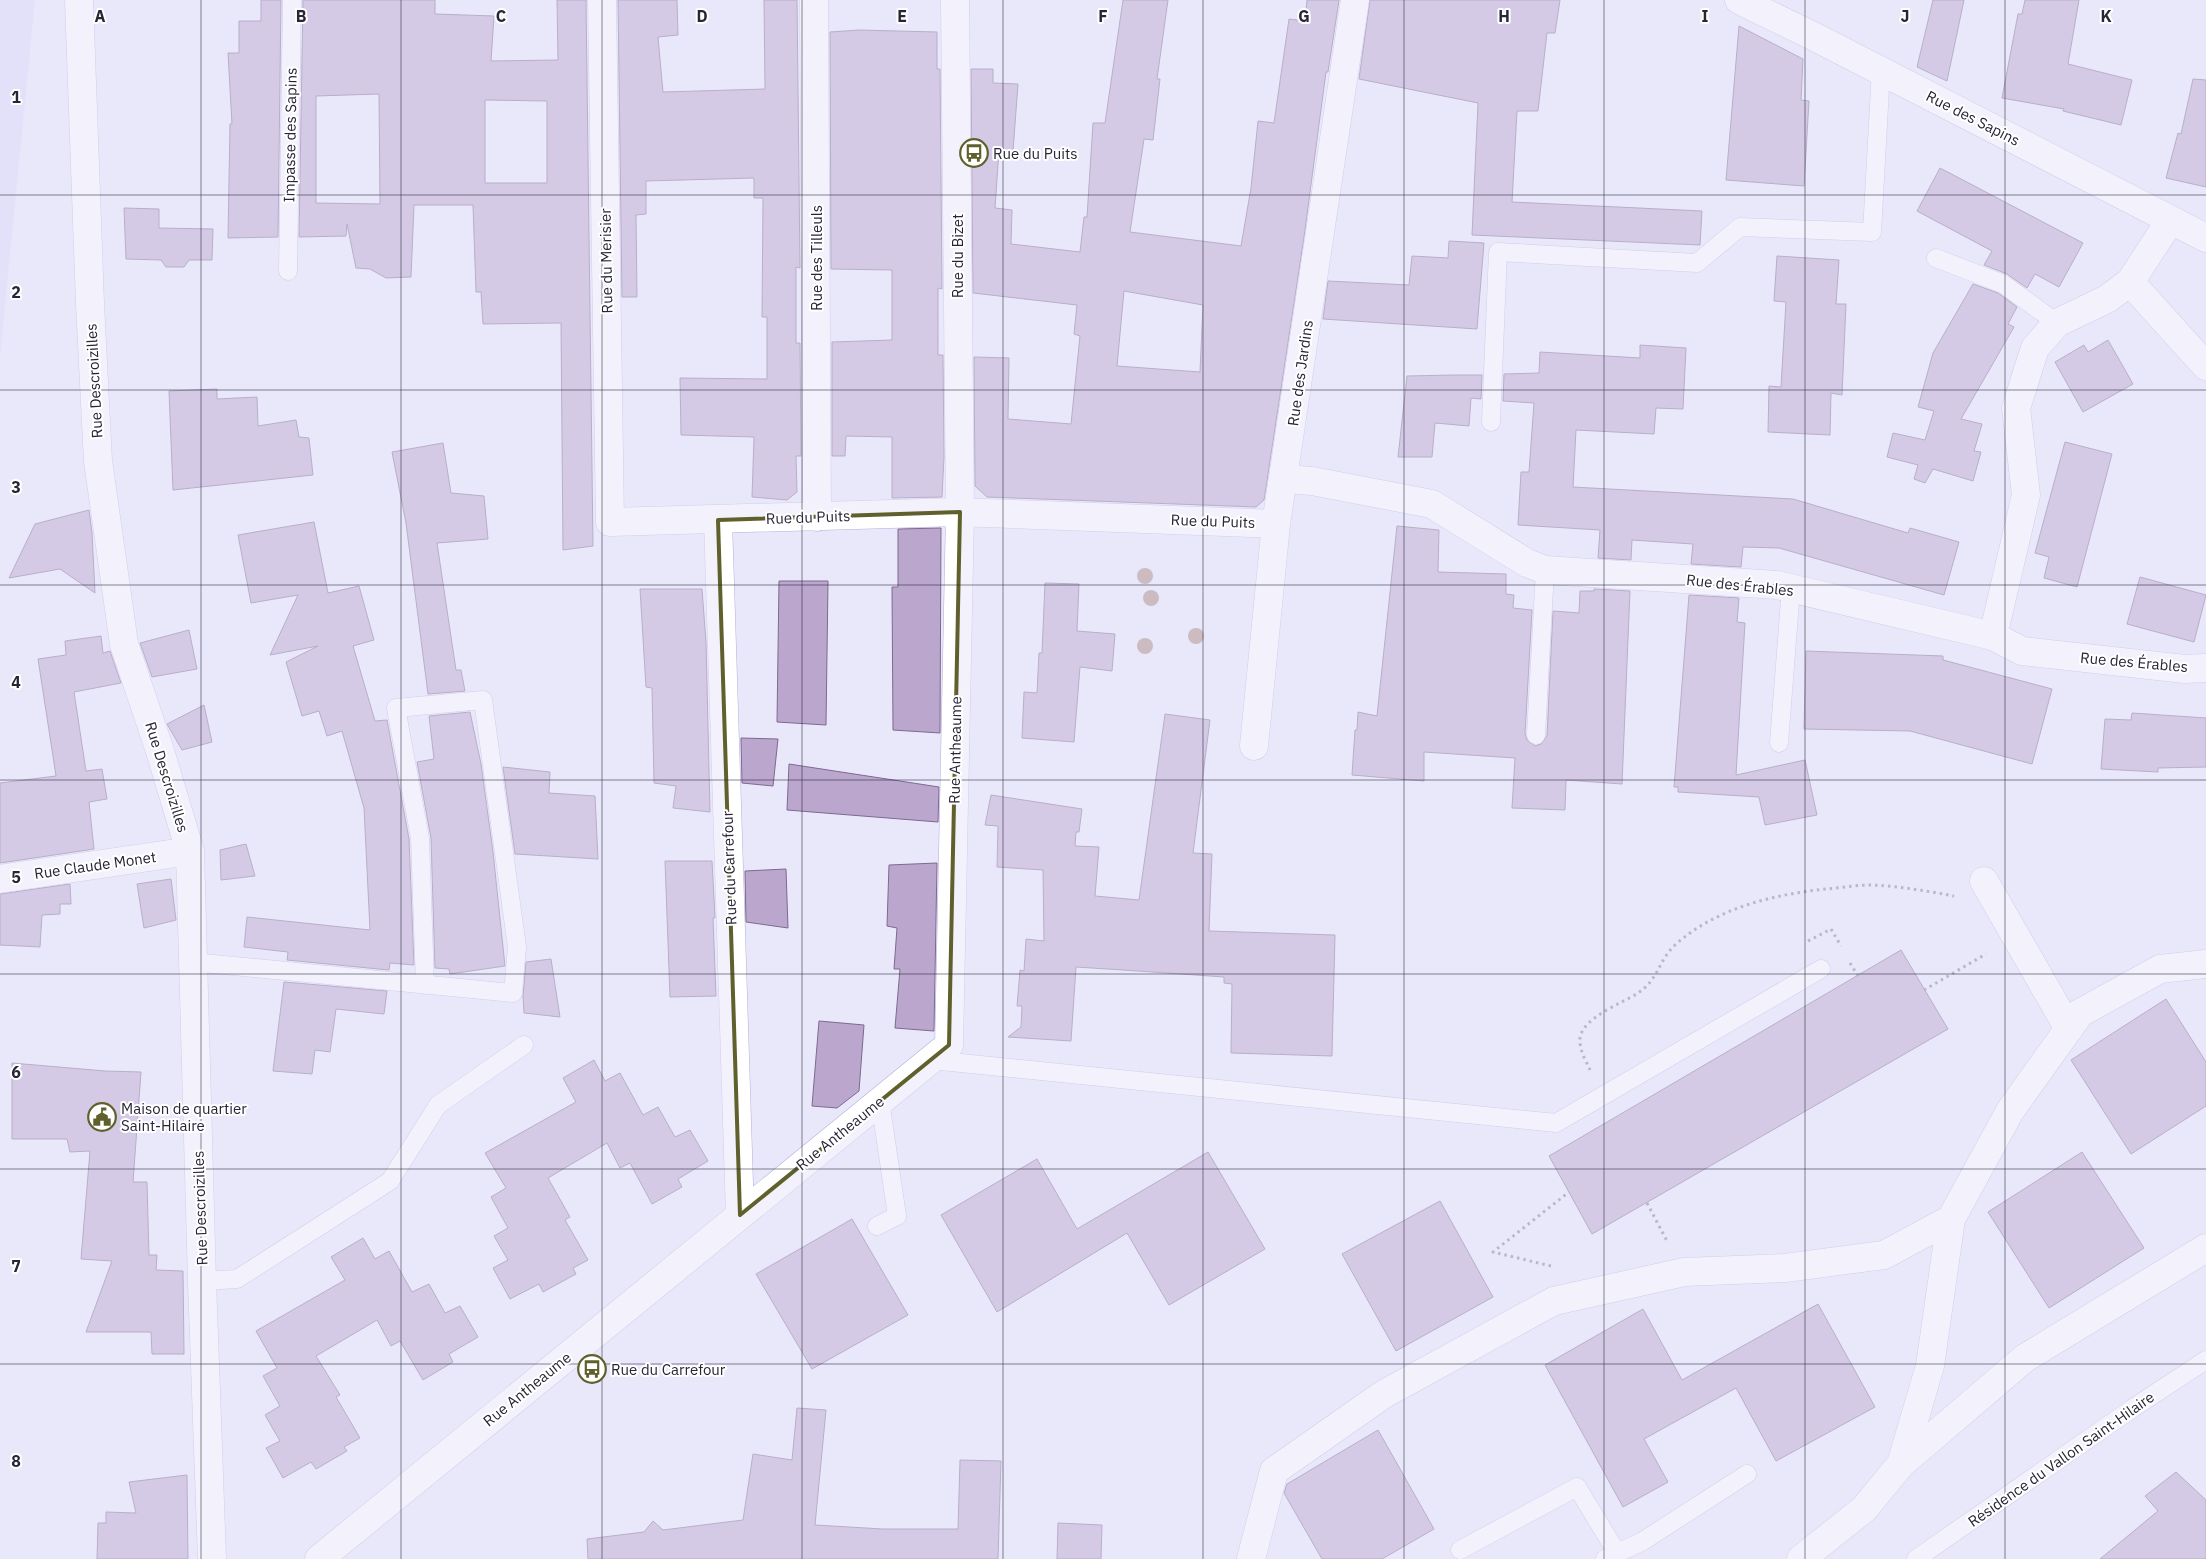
<svg xmlns="http://www.w3.org/2000/svg" width="2206" height="1559" font-family="'IBM Plex Sans',sans-serif">
<style>
.built{fill:#dcdaf9}
.building{fill:#bba6ce;stroke:#7e698f;fill-rule:evenodd}
.lines{fill:none;stroke-linecap:round;stroke-linejoin:round}
.lane-casing{stroke:#b3afda;stroke-width:19}
.street-casing{stroke:#b3afda;stroke-width:29}
.path{stroke:#7f7d8f;stroke-width:3;stroke-dasharray:2.5 4;stroke-linecap:butt}
.lane{stroke:#fff;stroke-width:18}
.street{stroke:#fff;stroke-width:28}
.tree{fill:#a8887d}
.marked{fill:none;stroke:#60602d;stroke-width:4;stroke-linejoin:round}
.grid{fill:none;stroke:#272536;stroke-width:1;stroke-opacity:0.55}
.labels{text-anchor:middle;dominant-baseline:central;stroke-width:4;stroke-linejoin:round;paint-order:stroke}
.street-label{font-size:15px;fill:#272536;stroke:#fff}
.poi-label{font-size:15px;fill:#272536;stroke:#fff;text-anchor:start}
.grid-label{font-size:16px;text-anchor:middle;font-weight:bold;fill:#272536;stroke:#fff;stroke-width:4;stroke-linejoin:round;paint-order:stroke}
</style>
<rect width="100%" height="100%" fill="#e9e8fa"/>
<path class="built" d="M 0,0 L 35,0 L 0,357 Z"/>
<path class="building" d="M 261,0 L 281,0 L 278,237 L 228,238 L 230,124 L 232,124 L 228,53 L 239,53 L 239,21 L 261,21 Z
M 303,0 L 435,0 L 435,14 L 494,16 L 491,61 L 558,60 L 557,0 L 586,0 L 593,546 L 563,550 L 561,323 L 483,324 L 481,292 L 476,292 L 473,205 L 414,205 L 411,277 L 386,278 L 370,269 L 356,268 L 347,224 L 346,236 L 299,237 ZM 379,94 L 380,204 L 316,203 L 316,96 ZM 485,100 L 547,101 L 547,183 L 485,183 Z
M 618,0 L 677,0 L 678,35 L 658,37 L 663,92 L 765,89 L 764,0 L 797,0 L 800,268 L 796,267 L 796,343 L 800,343 L 801,456 L 796,456 L 797,492 L 787,500 L 752,497 L 754,437 L 681,435 L 680,378 L 767,379 L 767,317 L 762,317 L 763,198 L 754,198 L 754,178 L 646,181 L 646,214 L 636,215 L 637,297 L 622,297 Z
M 1123,0 L 1168,0 L 1157,79 L 1160,79 L 1153,140 L 1144,139 L 1130,232 L 1241,246 L 1251,188 L 1258,121 L 1274,123 L 1289,19 L 1305,21 L 1307,0 L 1339,0 L 1328,72 L 1326,72 L 1304,237 L 1264,500 L 1256,507 L 987,497 L 975,486 L 974,357 L 1009,358 L 1008,419 L 1071,424 L 1080,336 L 1074,334 L 1077,305 L 973,293 L 971,69 L 993,69 L 993,83 L 1018,84 L 1013,151 L 999,150 L 995,208 L 1012,210 L 1011,244 L 1080,252 L 1084,217 L 1087,217 L 1093,123 L 1105,123 ZM 1124,291 L 1203,305 L 1200,372 L 1117,366 Z
M 1370,0 L 1560,0 L 1555,33 L 1547,33 L 1538,111 L 1517,111 L 1512,202 L 1702,211 L 1700,245 L 1472,235 L 1478,103 L 1359,79 Z
M 1933,0 L 1964,0 L 1947,81 L 1917,67 Z
M 2025,0 L 2079,0 L 2068,64 L 2132,80 L 2121,125 L 2063,111 L 2064,109 L 2002,98 L 2018,14 L 2022,14 Z
M 1739,26 L 1803,59 L 1801,100 L 1809,101 L 1804,186 L 1726,180 Z
M 859,30 L 937,32 L 937,69 L 940,69 L 942,289 L 938,288 L 938,355 L 943,355 L 944,457 L 942,497 L 892,498 L 892,437 L 846,436 L 845,456 L 832,456 L 832,342 L 892,340 L 892,270 L 831,269 L 830,32 Z
M 2193,79 L 2206,80 L 2206,187 L 2166,178 L 2178,133 L 2181,134 Z
M 1940,168 L 2083,243 L 2059,287 L 2035,274 L 2027,288 L 2007,274 L 1984,265 L 1992,251 L 1917,211 Z
M 124,208 L 159,209 L 159,228 L 213,229 L 212,260 L 189,260 L 184,267 L 166,267 L 161,260 L 126,259 Z
M 1449,241 L 1484,243 L 1477,329 L 1323,319 L 1328,281 L 1409,285 L 1412,256 L 1448,258 Z
M 1777,256 L 1839,260 L 1836,304 L 1846,304 L 1842,395 L 1831,393 L 1830,435 L 1768,432 L 1769,386 L 1781,387 L 1786,302 L 1774,301 Z
M 1973,284 L 1998,293 L 2017,307 L 2008,324 L 2014,327 L 1961,419 L 1982,424 L 1974,451 L 1981,452 L 1973,481 L 1933,469 L 1925,483 L 1914,479 L 1918,465 L 1887,457 L 1893,433 L 1925,440 L 1934,411 L 1918,407 L 1933,353 Z
M 2108,340 L 2133,384 L 2083,412 L 2055,362 L 2084,345 L 2088,352 Z
M 1640,345 L 1686,348 L 1683,409 L 1656,408 L 1654,434 L 1576,430 L 1573,487 L 1793,499 L 1908,533 L 1910,528 L 1959,542 L 1944,595 L 1779,548 L 1743,547 L 1741,567 L 1691,564 L 1693,544 L 1632,540 L 1631,560 L 1598,558 L 1600,530 L 1518,525 L 1521,472 L 1529,472 L 1534,403 L 1503,401 L 1504,374 L 1539,373 L 1540,352 L 1640,358 Z
M 1454,375 L 1482,375 L 1481,399 L 1471,398 L 1469,426 L 1435,423 L 1432,457 L 1398,457 L 1407,376 Z
M 217,389 L 217,399 L 257,397 L 258,426 L 296,420 L 299,437 L 309,438 L 313,475 L 173,490 L 169,391 Z
M 2065,442 L 2112,454 L 2077,587 L 2044,578 L 2049,557 L 2035,553 Z
M 443,443 L 451,493 L 484,496 L 488,539 L 437,543 L 456,670 L 461,670 L 465,691 L 428,694 L 406,523 L 392,452 Z
M 89,510 L 92,533 L 95,593 L 60,569 L 9,578 L 35,524 Z
M 314,522 L 328,593 L 359,586 L 374,640 L 353,646 L 375,721 L 387,720 L 409,839 L 414,965 L 390,963 L 389,970 L 287,960 L 288,952 L 244,947 L 247,917 L 370,930 L 364,808 L 342,731 L 327,736 L 319,711 L 302,716 L 286,662 L 318,646 L 270,655 L 298,595 L 251,603 L 238,535 Z
M 1397,526 L 1439,530 L 1438,572 L 1506,574 L 1506,594 L 1514,595 L 1513,608 L 1532,610 L 1525,734 L 1527,740 L 1535,746 L 1541,744 L 1547,736 L 1553,611 L 1579,613 L 1580,591 L 1594,591 L 1594,589 L 1630,591 L 1622,784 L 1566,780 L 1565,810 L 1512,808 L 1515,758 L 1424,752 L 1424,781 L 1352,775 L 1355,730 L 1357,730 L 1358,712 L 1377,716 Z
M 941,528 L 940,733 L 893,730 L 892,587 L 898,587 L 898,529 Z
M 2140,577 L 2206,595 L 2194,642 L 2127,624 Z
M 779,581 L 828,581 L 826,725 L 777,722 Z
M 1045,583 L 1079,584 L 1077,631 L 1115,634 L 1112,671 L 1080,667 L 1074,742 L 1022,738 L 1024,692 L 1037,693 L 1039,653 L 1042,653 Z
M 640,589 L 702,589 L 706,642 L 710,812 L 673,808 L 676,786 L 654,783 L 652,688 L 646,687 Z
M 1689,595 L 1739,598 L 1737,622 L 1745,623 L 1736,775 L 1805,760 L 1817,815 L 1765,825 L 1759,797 L 1678,792 L 1678,787 L 1674,787 Z
M 189,630 L 197,669 L 152,677 L 140,643 Z
M 101,636 L 103,653 L 110,651 L 121,683 L 74,692 L 86,771 L 102,769 L 107,799 L 89,802 L 94,849 L 0,863 L 0,783 L 56,776 L 38,659 L 66,655 L 65,641 Z
M 1806,651 L 1943,656 L 1943,660 L 2052,689 L 2032,764 L 1910,731 L 1804,729 Z
M 204,705 L 212,742 L 182,750 L 167,724 Z
M 470,712 L 481,764 L 493,852 L 505,966 L 450,974 L 449,969 L 435,968 L 431,838 L 417,762 L 434,759 L 429,716 Z
M 2132,713 L 2206,718 L 2206,767 L 2158,768 L 2158,772 L 2101,769 L 2105,719 L 2131,720 Z
M 1165,714 L 1210,720 L 1193,853 L 1212,854 L 1209,931 L 1335,935 L 1332,1056 L 1231,1053 L 1232,984 L 1224,983 L 1224,977 L 1138,971 L 1076,967 L 1071,1041 L 1008,1037 L 1021,1027 L 1022,1006 L 1017,1006 L 1020,970 L 1024,971 L 1026,939 L 1044,941 L 1043,870 L 997,867 L 998,826 L 985,825 L 991,795 L 1082,809 L 1079,832 L 1076,832 L 1075,846 L 1099,847 L 1095,896 L 1139,900 Z
M 741,738 L 778,739 L 773,786 L 742,783 Z
M 789,764 L 939,787 L 938,822 L 787,810 Z
M 503,767 L 550,772 L 549,793 L 595,796 L 598,859 L 515,854 Z
M 246,844 L 255,876 L 221,880 L 220,850 Z
M 665,861 L 712,861 L 715,918 L 713,918 L 716,996 L 670,997 Z
M 937,863 L 934,1031 L 895,1028 L 900,969 L 894,969 L 897,928 L 887,926 L 889,865 Z
M 786,869 L 788,928 L 746,922 L 745,871 Z
M 171,879 L 176,920 L 144,928 L 137,884 Z
M 70,884 L 71,904 L 60,904 L 60,914 L 42,915 L 40,947 L 0,945 L 0,894 Z
M 1901,950 L 1948,1029 L 1592,1234 L 1549,1156 Z
M 551,959 L 560,1017 L 524,1013 L 523,996 L 526,962 Z
M 284,982 L 387,991 L 384,1014 L 336,1009 L 330,1052 L 315,1050 L 312,1074 L 273,1071 Z
M 2166,999 L 2206,1062 L 2206,1106 L 2131,1154 L 2071,1060 Z
M 819,1021 L 864,1025 L 859,1091 L 837,1108 L 812,1106 Z
M 594,1060 L 605,1081 L 620,1073 L 643,1115 L 658,1107 L 675,1137 L 690,1130 L 708,1161 L 678,1179 L 682,1187 L 652,1204 L 630,1163 L 620,1168 L 607,1143 L 548,1178 L 570,1217 L 565,1220 L 588,1260 L 573,1268 L 576,1274 L 543,1292 L 539,1284 L 510,1299 L 493,1268 L 508,1260 L 494,1236 L 508,1228 L 491,1197 L 506,1188 L 485,1153 L 576,1102 L 563,1078 Z
M 12,1063 L 105,1071 L 141,1072 L 133,1182 L 147,1182 L 149,1255 L 157,1255 L 156,1270 L 183,1271 L 184,1354 L 152,1354 L 151,1332 L 86,1332 L 112,1261 L 81,1259 L 90,1151 L 70,1152 L 67,1139 L 12,1139 Z
M 1208,1152 L 1265,1249 L 1169,1305 L 1127,1233 L 997,1312 L 941,1215 L 1037,1159 L 1077,1229 Z
M 2082,1152 L 2144,1248 L 2049,1308 L 1988,1212 Z
M 1440,1201 L 1493,1297 L 1396,1351 L 1342,1254 Z
M 852,1219 L 908,1315 L 812,1369 L 756,1274 Z
M 363,1238 L 375,1259 L 389,1251 L 412,1292 L 429,1284 L 445,1313 L 460,1306 L 478,1337 L 449,1354 L 453,1362 L 423,1380 L 400,1341 L 391,1346 L 377,1320 L 316,1356 L 340,1395 L 336,1397 L 360,1438 L 344,1447 L 347,1451 L 316,1469 L 311,1462 L 283,1478 L 266,1448 L 280,1441 L 265,1415 L 280,1406 L 263,1376 L 277,1368 L 256,1331 L 345,1280 L 331,1257 Z
M 1818,1304 L 1875,1407 L 1776,1461 L 1736,1388 L 1644,1439 L 1668,1482 L 1623,1507 L 1545,1365 L 1643,1309 L 1682,1380 Z
M 797,1408 L 826,1410 L 815,1525 L 883,1529 L 958,1529 L 960,1460 L 1001,1461 L 998,1559 L 588,1559 L 587,1539 L 644,1532 L 653,1521 L 663,1530 L 743,1520 L 753,1454 L 792,1460 Z
M 1378,1430 L 1434,1529 L 1382,1559 L 1322,1559 L 1284,1493 L 1287,1484 Z
M 2176,1472 L 2206,1500 L 2206,1559 L 2100,1559 L 2158,1511 L 2145,1496 Z
M 187,1475 L 188,1559 L 97,1559 L 98,1523 L 106,1523 L 106,1512 L 136,1513 L 129,1482 Z
M 1058,1523 L 1102,1525 L 1101,1559 L 1057,1559 Z"/>
<g class="lines">
<defs>
<path id="lane" d="M 1936,258 L 2003,284 L 2057,323
M 288,271 L 292,0
M 1491,422 L 1498,252 L 1697,263 L 1740,227 L 1872,232 L 1881,70
M 1536,735 L 1545,570
M 1779,743 L 1791,588
M 193,962 L 513,993 L 517,947 L 483,700 L 396,708 L 420,838 L 425,985
M 931,1060 L 1556,1123 L 1821,969
M 877,1226 L 897,1216 L 880,1101
M 202,1281 L 237,1279 L 390,1181 L 438,1105 L 524,1045
M 1460,1550 L 1577,1487 L 1617,1553
M 1605,1559 L 1643,1541 L 1747,1474
M 1916,1559 L 2133,1408 L 2206,1360"/>
<path id="street" d="M 79,0 L 90,304 L 98,461 L 124,644 L 160,751 L 190,851 L 202,1281 L 212,1559
M 602,0 L 610,522 L 960,512 L 1276,524
M 814,0 L 817,517
M 1739,0 L 1811,35 L 2206,238
M 2130,282 L 2206,366
M 1284,479 L 1312,481 L 1432,504 L 1527,563 L 1545,570 L 1777,585 L 1993,636 L 2022,651 L 2185,669 L 2206,668
M 718,520 L 740,1215
M 1993,636 L 2026,495 L 2016,408 L 2035,348 L 2057,323 L 2107,299 L 2130,282 L 2170,221
M 1254,746 L 1276,524 L 1355,0
M 0,879 L 190,851
M 1984,881 L 2069,1029
M 1901,1464 L 1930,1366 L 1951,1219 L 2010,1111 L 2080,1013 L 2160,969 L 2206,964
M 319,1559 L 949,1045 L 960,512 L 955,0
M 1251,1559 L 1274,1471 L 1384,1394 L 1554,1301 L 1684,1272 L 1785,1268 L 1884,1255 L 1951,1219
M 1801,1559 L 1864,1509 L 1901,1464 L 2025,1358 L 2206,1248"/>
</defs>
<use href="#lane" class="lane-casing"/>
<use href="#street" class="street-casing"/>
<path class="path" d="M 1808,941 L 1831,929 L 1841,946
M 1850,963 L 1858,976
M 1924,990 L 1986,954
M 1590,1070 C 1586,1061 1579,1050 1580,1038 C 1583,1017 1623,1003 1638,993 C 1659,979 1658,961 1675,945 C 1716,908 1772,895 1825,889 C 1840,888 1856,885 1871,885 C 1898,886 1927,891 1954,896
M 1647,1203 L 1667,1241
M 1551,1266 L 1493,1252 L 1569,1192"/>
<use href="#lane" class="lane"/>
<use href="#street" class="street"/>
</g>
<g class="tree">
<circle cx="1145" cy="576" r="8"/>
<circle cx="1151" cy="598" r="8"/>
<circle cx="1196" cy="636" r="8"/>
<circle cx="1145" cy="646" r="8"/>
</g>
<path d="M0 0H2206V1559H0ZM 960,512 L 949,1045 L 740,1215 L 718,520 Z" fill="#e9e8fa" fill-opacity=".55" fill-rule="evenodd"/>
<path class="marked" d="M 960,512 L 949,1045 L 740,1215 L 718,520 Z"/>
<path class="grid" d="M 201,0 L 201,1559M 401,0 L 401,1559M 602,0 L 602,1559M 802,0 L 802,1559M 1003,0 L 1003,1559M 1203,0 L 1203,1559M 1404,0 L 1404,1559M 1604,0 L 1604,1559M 1805,0 L 1805,1559M 2005,0 L 2005,1559M 0,195 L 2206,195M 0,390 L 2206,390M 0,585 L 2206,585M 0,780 L 2206,780M 0,974 L 2206,974M 0,1169 L 2206,1169M 0,1364 L 2206,1364"/>
<defs>
<symbol id="bus-ring" viewBox="-11 -11 22 22"><circle r="9.5" fill="#fff" stroke="#60602d" stroke-width="1.5"/><path d="M-5-6H5V4H4V6H2V4H-2V6H-4V4H-5ZM-3.5-4V0h7V-4ZM-3.5 1.2v1.5H-2V1.2ZM2 1.2v1.5H3.5V1.2Z" fill="#60602d"/></symbol>
<symbol id="civic-ring" viewBox="-11 -11 22 22"><circle r="9.5" fill="#fff" stroke="#60602d" stroke-width="1.5"/><path d="M-.6-6.5H3V-4.5H.6V-3L4-1V1h2V6H-6V1h2V-1L-.6-3ZM-1.2 2.5V6h2.4V2.5Z" fill="#60602d"/></symbol>
</defs>
<g fill-rule="evenodd">
<use href="#bus-ring" x="958" y="137" width="32" height="32"/>
<use href="#civic-ring" x="86" y="1101" width="32" height="32"/>
<use href="#bus-ring" x="576" y="1353" width="32" height="32"/>
</g>
<g class="labels">
<g class="street-label">
<text transform="translate(1973 118) rotate(27)">Rue des Sapins</text>
<text transform="translate(290 135) rotate(-89)">Impasse des Sapins</text>
<text transform="translate(957 256) rotate(-90)">Rue du Bizet</text>
<text transform="translate(816 258) rotate(-90)">Rue des Tilleuls</text>
<text transform="translate(606 261) rotate(-91)">Rue du Merisier</text>
<text transform="translate(1300 373) rotate(-82)">Rue des Jardins</text>
<text transform="translate(94 381) rotate(-93)">Rue Descroizilles</text>
<text transform="translate(808 517) rotate(-2)">Rue du Puits</text>
<text transform="translate(1213 521) rotate(2)">Rue du Puits</text>
<text transform="translate(1740 585) rotate(6)">Rue des Érables</text>
<text transform="translate(2134 662) rotate(5)">Rue des Érables</text>
<text transform="translate(955 750) rotate(-89)">Rue Antheaume</text>
<text transform="translate(167 777) rotate(73)">Rue Descroizilles</text>
<text transform="translate(95 865) rotate(-8)">Rue Claude Monet</text>
<text transform="translate(729 868) rotate(-92)">Rue du Carrefour</text>
<text transform="translate(840 1133) rotate(-39)">Rue Antheaume</text>
<text transform="translate(200 1208) rotate(-92)">Rue Descroizilles</text>
<text transform="translate(527 1389) rotate(-39)">Rue Antheaume</text>
<text transform="translate(2061 1459) rotate(-35)">Résidence du Vallon Saint-Hilaire</text>
</g>
<g class="poi-label">
<text x="993" y="153">Rue du Puits</text>
<text x="121" y="1108">Maison de quartier<tspan x="121" dy="17">Saint-Hilaire</tspan></text>
<text x="611" y="1369">Rue du Carrefour</text>
</g>
</g>
<g class="grid-label">
<text x="100" y="22">A</text>
<text x="301" y="22">B</text>
<text x="501" y="22">C</text>
<text x="702" y="22">D</text>
<text x="902" y="22">E</text>
<text x="1103" y="22">F</text>
<text x="1304" y="22">G</text>
<text x="1504" y="22">H</text>
<text x="1705" y="22">I</text>
<text x="1905" y="22">J</text>
<text x="2106" y="22">K</text>
<text x="16" y="103">1</text>
<text x="16" y="298">2</text>
<text x="16" y="493">3</text>
<text x="16" y="688">4</text>
<text x="16" y="883">5</text>
<text x="16" y="1078">6</text>
<text x="16" y="1272">7</text>
<text x="16" y="1467">8</text>
</g>
</svg>
